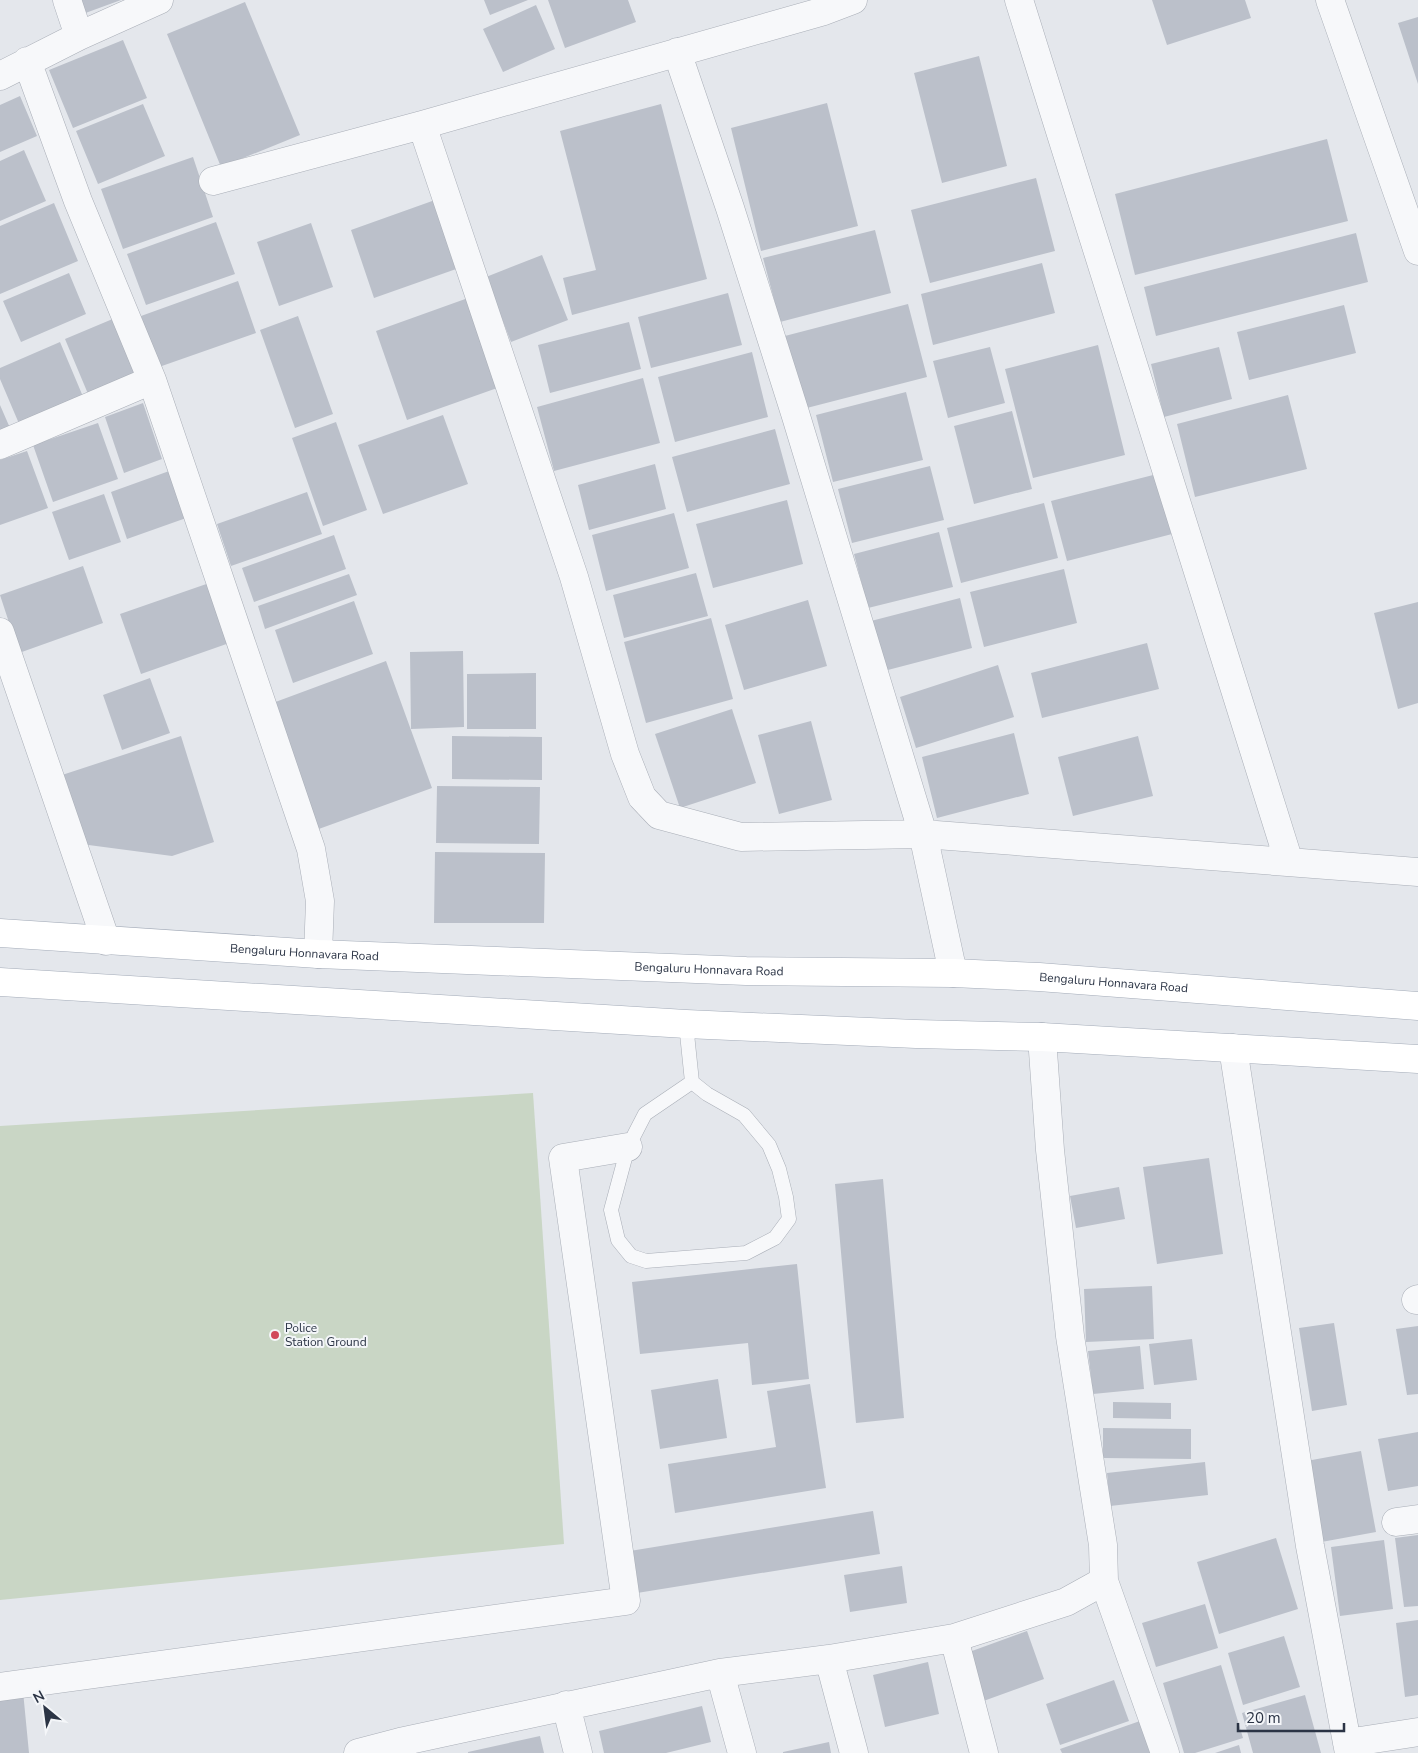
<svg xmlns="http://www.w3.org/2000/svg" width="1418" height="1753" font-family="'Nunito Sans',sans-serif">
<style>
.green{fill:#c9d6c5}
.building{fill:#bbc0ca}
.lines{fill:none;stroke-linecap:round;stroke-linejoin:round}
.service-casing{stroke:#a9aeb7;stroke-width:15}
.minor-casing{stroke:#a9aeb7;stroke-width:29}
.primary-casing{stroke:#a3abb8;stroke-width:29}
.service{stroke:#f7f8fa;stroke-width:14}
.minor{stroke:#f7f8fa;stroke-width:28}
.primary{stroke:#fff;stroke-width:28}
.poi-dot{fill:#d1495b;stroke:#f4f6f9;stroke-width:2}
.labels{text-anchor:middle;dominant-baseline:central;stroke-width:4;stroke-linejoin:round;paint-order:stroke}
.street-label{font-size:12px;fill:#2b3445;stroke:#f4f6f9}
.poi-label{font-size:12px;fill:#2b3445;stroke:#f4f6f9;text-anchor:start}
</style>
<rect width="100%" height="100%" fill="#e4e7ec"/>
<path class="green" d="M 533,1093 L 564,1544 L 0,1600 L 0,1126 Z"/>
<path class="building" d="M 75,0 L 121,0 L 80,15 Z
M 484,0 L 528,0 L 490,15 Z
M 548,0 L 628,0 L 636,22 L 565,48 Z
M 1152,0 L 1245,0 L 1251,18 L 1167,45 Z
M 245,2 L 300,135 L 221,167 L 167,34 Z
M 536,5 L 555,49 L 503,72 L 483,29 Z
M 1418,17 L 1418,84 L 1398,23 Z
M 123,40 L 147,98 L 73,128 L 49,70 Z
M 979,56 L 1007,166 L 942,183 L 914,73 Z
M 20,96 L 37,136 L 0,152 L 0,105 Z
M 827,103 L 858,226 L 761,251 L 731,128 Z
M 143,104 L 165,156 L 98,184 L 76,131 Z
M 661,104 L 707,279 L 572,315 L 563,278 L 596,270 L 560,131 Z
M 1327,139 L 1348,221 L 1135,275 L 1115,194 Z
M 24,150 L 46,201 L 0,221 L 0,161 Z
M 193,157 L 213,217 L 123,249 L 101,189 Z
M 1036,178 L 1055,251 L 930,283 L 911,210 Z
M 435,200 L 459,268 L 374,298 L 351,230 Z
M 54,203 L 78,261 L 0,294 L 0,226 Z
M 216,222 L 235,274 L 146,305 L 127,254 Z
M 311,223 L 333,287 L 279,306 L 257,242 Z
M 875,230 L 891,293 L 780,322 L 763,258 Z
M 1356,233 L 1368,282 L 1156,336 L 1144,287 Z
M 542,255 L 568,320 L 511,342 L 486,277 Z
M 1042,263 L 1055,313 L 933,345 L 921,294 Z
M 69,273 L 86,314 L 21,342 L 3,301 Z
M 238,281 L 256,333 L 159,367 L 141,316 Z
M 728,293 L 742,345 L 651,368 L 638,317 Z
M 468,298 L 500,387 L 407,420 L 376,331 Z
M 908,304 L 927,377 L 799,410 L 781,337 Z
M 1344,305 L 1356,353 L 1249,380 L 1237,332 Z
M 298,316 L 333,414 L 295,428 L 260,330 Z
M 115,318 L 141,379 L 91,401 L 65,339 Z
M 629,322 L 641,369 L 550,393 L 538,345 Z
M 60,342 L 84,399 L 20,426 L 0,379 L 0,368 Z
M 1098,345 L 1125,455 L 1033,478 L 1005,369 Z
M 990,347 L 1005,403 L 948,418 L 933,361 Z
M 1219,347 L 1232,399 L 1164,417 L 1151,364 Z
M 752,352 L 768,417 L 675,442 L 658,377 Z
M 643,378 L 660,443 L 554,471 L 537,407 Z
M 906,392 L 923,460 L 833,482 L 816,415 Z
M 1288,395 L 1307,469 L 1195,497 L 1177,424 Z
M 143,403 L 162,459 L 124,473 L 105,417 Z
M 0,405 L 10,428 L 0,433 Z
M 1012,411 L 1032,489 L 974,504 L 954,426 Z
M 443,415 L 468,484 L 383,514 L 358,445 Z
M 336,422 L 367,510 L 323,526 L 292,438 Z
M 98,423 L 118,479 L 53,502 L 33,445 Z
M 775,429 L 790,484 L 687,512 L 672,457 Z
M 27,451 L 48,508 L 0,525 L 0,460 Z
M 655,464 L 666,509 L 589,530 L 578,485 Z
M 930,466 L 944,520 L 852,543 L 838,489 Z
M 172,470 L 189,517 L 127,539 L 111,492 Z
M 1161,473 L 1176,533 L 1067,561 L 1051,501 Z
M 307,492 L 322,534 L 231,566 L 217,524 Z
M 104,494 L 121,542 L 69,560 L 52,512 Z
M 787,500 L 803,564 L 713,588 L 696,524 Z
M 1044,503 L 1058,558 L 961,583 L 947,528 Z
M 674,513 L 689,568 L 606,591 L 592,535 Z
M 939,532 L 953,587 L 868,608 L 854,554 Z
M 334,535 L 346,569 L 254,602 L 242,568 Z
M 83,566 L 103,623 L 19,653 L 0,595 Z
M 1064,569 L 1077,623 L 984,647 L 970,592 Z
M 696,573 L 708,616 L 624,638 L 613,595 Z
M 349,574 L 357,595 L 265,629 L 258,606 Z
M 215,581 L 235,641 L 141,674 L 120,614 Z
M 960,598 L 972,648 L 884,671 L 871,621 Z
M 808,600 L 827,666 L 744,690 L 725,625 Z
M 354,601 L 373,654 L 293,683 L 275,630 Z
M 1418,602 L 1418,703 L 1398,709 L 1374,613 Z
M 711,618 L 733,699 L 646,723 L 624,642 Z
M 1147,643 L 1159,689 L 1042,718 L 1031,673 Z
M 463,651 L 464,727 L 411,729 L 410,652 Z
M 386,661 L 432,788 L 316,830 L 270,704 Z
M 998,665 L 1014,717 L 916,748 L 900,697 Z
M 536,673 L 536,729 L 467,729 L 467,674 Z
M 150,678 L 170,733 L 122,750 L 103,695 Z
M 732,709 L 756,783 L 680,808 L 655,734 Z
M 811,721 L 832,800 L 779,814 L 758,735 Z
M 1014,733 L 1029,794 L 937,818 L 922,757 Z
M 181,736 L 214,842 L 172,856 L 81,844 L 59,776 Z
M 452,736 L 542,737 L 542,780 L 452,779 Z
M 1138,736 L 1153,796 L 1073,816 L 1058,757 Z
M 437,786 L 540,787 L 539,844 L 436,843 Z
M 435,852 L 545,853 L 544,923 L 434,923 Z
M 1209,1158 L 1223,1254 L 1157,1264 L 1143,1167 Z
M 883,1179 L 904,1418 L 856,1423 L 835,1184 Z
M 1119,1187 L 1125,1219 L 1076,1228 L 1070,1196 Z
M 797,1264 L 809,1379 L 752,1385 L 748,1343 L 640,1354 L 632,1282 Z
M 1152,1286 L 1154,1339 L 1086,1342 L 1084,1289 Z
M 1334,1323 L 1347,1405 L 1312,1411 L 1299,1328 Z
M 1418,1326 L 1418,1394 L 1407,1395 L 1396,1329 Z
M 1192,1339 L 1197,1380 L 1154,1385 L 1149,1344 Z
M 1140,1346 L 1144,1389 L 1093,1394 L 1088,1351 Z
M 718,1379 L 727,1438 L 660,1449 L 651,1390 Z
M 810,1384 L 826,1488 L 675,1513 L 668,1464 L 776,1447 L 767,1391 Z
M 1113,1402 L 1171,1403 L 1171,1419 L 1113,1418 Z
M 1103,1428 L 1191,1429 L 1191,1459 L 1103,1458 Z
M 1418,1432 L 1418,1486 L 1388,1491 L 1378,1439 Z
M 1361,1451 L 1376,1532 L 1316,1543 L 1301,1462 Z
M 1205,1462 L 1208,1495 L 1110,1506 L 1107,1473 Z
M 873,1511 L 880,1554 L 637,1593 L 630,1551 Z
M 1418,1535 L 1418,1606 L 1404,1607 L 1395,1538 Z
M 1276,1538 L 1298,1609 L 1219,1634 L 1197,1562 Z
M 1384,1540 L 1393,1609 L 1340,1616 L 1331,1547 Z
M 902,1566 L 907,1603 L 850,1612 L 844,1575 Z
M 1205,1604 L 1218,1648 L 1156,1667 L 1142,1623 Z
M 1418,1620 L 1418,1695 L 1405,1697 L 1396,1623 Z
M 1027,1631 L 1044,1679 L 978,1703 L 961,1655 Z
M 1284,1636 L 1300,1687 L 1243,1705 L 1228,1653 Z
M 928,1662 L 939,1714 L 885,1727 L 873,1675 Z
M 1221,1665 L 1243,1738 L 1195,1753 L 1184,1753 L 1163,1683 Z
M 1114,1680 L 1129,1721 L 1060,1745 L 1046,1704 Z
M 22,1681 L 29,1753 L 0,1753 L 0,1683 Z
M 1305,1695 L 1321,1753 L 1253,1753 L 1242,1713 Z
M 702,1706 L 711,1742 L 666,1753 L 604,1753 L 599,1731 Z
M 1140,1721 L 1151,1753 L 1062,1753 L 1060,1749 Z
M 540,1736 L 544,1753 L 468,1753 L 468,1752 Z
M 829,1742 L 831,1753 L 783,1753 L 783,1752 Z
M 1239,1745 L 1241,1753 L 1215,1753 Z"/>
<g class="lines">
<defs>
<path id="service" d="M 686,1024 L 692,1082 L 707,1094 L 744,1115 L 769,1145 L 779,1169 L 786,1197 L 789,1219 L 775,1238 L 746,1253 L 646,1261 L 631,1256 L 618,1240 L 611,1210 L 628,1147 L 645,1114 L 692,1082"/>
<path id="minor" d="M 67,0 L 79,36
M 1019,0 L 1289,862
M 1330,0 L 1418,251
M 677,52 L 730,208 L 795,413 L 923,834 L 953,973
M 27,61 L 78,201 L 152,380 L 311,849 L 320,901 L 318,954
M 0,76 L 79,36 L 159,0
M 422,125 L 574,577 L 625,754 L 642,797 L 659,815 L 741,837 L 923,834 L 1418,872
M 213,181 L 422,125 L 824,11 L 853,0
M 0,445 L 152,380
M 0,632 L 106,941
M 1233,1048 L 1310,1546 L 1349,1753
M 1416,1300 L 1418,1299
M 1396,1522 L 1418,1519
M 1104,1581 L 1165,1753
M 954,1638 L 984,1753
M 829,1659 L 854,1753
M 720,1673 L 742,1753
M 0,1687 L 626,1601 L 563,1158 L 628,1147
M 566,1705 L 578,1753
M 1347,1743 L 1418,1732
M 358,1753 L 400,1742 L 720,1673 L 829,1659 L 954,1638 L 1066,1602 L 1104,1581 L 1103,1545 L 1070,1336 L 1050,1150 L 1042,1037"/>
<g id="primary">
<path id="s1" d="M 0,933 L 318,954 L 746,971 L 953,973 L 1039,977 L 1418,1006"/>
<path d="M 0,982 L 686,1024 L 916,1034 L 1042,1037 L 1418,1059"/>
</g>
</defs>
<use href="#service" class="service-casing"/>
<use href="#minor" class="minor-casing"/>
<use href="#primary" class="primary-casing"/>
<use href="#service" class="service"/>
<use href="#minor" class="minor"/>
<use href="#primary" class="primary"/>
</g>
<circle class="poi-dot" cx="275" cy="1335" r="5"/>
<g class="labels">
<g class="street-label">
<text stroke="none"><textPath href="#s1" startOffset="305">Bengaluru Honnavara Road</textPath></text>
<text stroke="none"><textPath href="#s1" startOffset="710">Bengaluru Honnavara Road</textPath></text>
<text stroke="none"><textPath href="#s1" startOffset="1115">Bengaluru Honnavara Road</textPath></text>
</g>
<g class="poi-label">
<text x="285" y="1328">Police<tspan x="285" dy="14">Station Ground</tspan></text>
</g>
</g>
<g transform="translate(45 1708) rotate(331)" stroke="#f4f6f9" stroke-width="4" paint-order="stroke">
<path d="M0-4L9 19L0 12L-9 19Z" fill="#2b3445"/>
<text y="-8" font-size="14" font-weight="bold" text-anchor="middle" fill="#2b3445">N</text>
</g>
<path d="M1238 1723v8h106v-8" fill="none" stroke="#2b3445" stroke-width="2.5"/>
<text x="1246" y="1723" font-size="15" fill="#2b3445" stroke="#f4f6f9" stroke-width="4" paint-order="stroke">20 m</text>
</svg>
